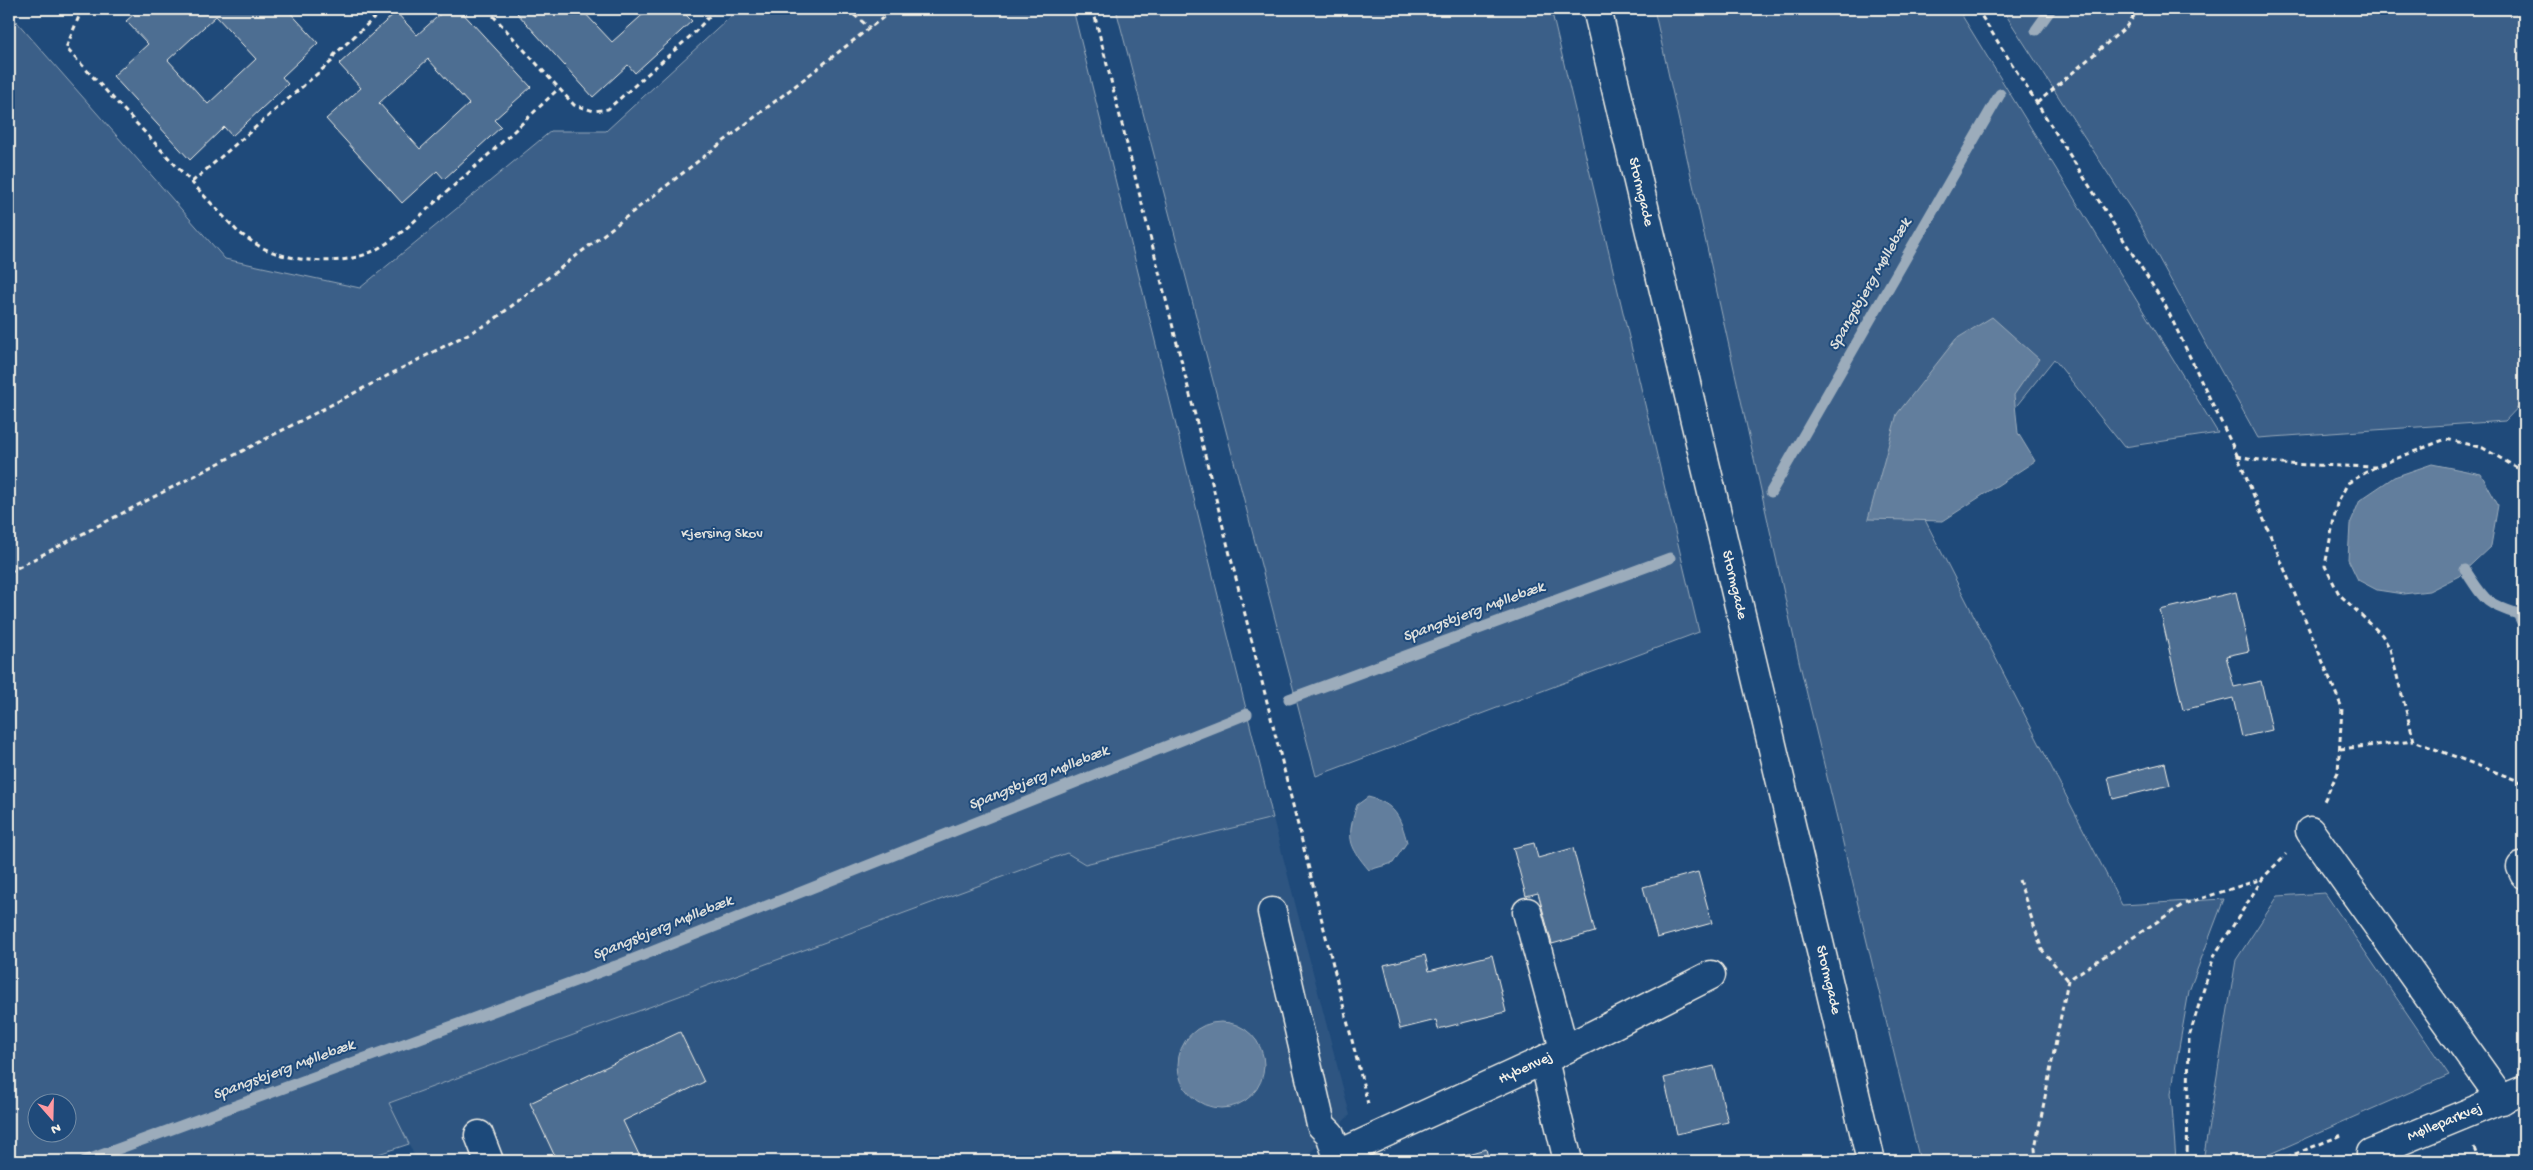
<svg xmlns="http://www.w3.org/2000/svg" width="2533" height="1170" font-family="'Gochi Hand',sans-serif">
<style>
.built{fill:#2d5581}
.green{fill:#3a5f88;stroke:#97a8b8;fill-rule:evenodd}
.water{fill:#627e9d;stroke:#9cacbb}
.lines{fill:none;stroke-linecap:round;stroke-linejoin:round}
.stream{stroke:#9cacbb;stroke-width:11}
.building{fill:#4d6e92;stroke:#f4f1e8;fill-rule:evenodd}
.minor-casing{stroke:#f4f1e8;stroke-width:31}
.path{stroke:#f4f1e8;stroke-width:3;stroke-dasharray:5 4;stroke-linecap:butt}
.minor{stroke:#1f4a7a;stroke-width:28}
.labels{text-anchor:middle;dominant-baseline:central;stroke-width:4;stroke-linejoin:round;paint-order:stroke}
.street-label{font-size:15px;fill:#f4f1e8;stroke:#1f4a7a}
.park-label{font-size:15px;fill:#e1e2de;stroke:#1f4a7a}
.water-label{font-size:16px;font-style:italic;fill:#dee0dd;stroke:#1f4a7a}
</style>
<rect width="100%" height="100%" fill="#1f4a7a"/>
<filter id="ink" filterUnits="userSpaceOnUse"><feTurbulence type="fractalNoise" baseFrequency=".02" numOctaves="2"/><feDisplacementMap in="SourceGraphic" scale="10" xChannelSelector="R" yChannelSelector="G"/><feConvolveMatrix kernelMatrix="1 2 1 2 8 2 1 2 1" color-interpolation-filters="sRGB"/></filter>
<g filter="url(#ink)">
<path class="built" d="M 1273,818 L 1350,1115 L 1301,1161 L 417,1161 L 389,1103 L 1067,853 L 1085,864 Z"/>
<path class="green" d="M 739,9 L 1073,9 L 1273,818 L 1085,864 L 1067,853 L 389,1103 L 409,1144 L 357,1161 L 9,1161 L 9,13 L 225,259 L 360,288 L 551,131 L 606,131 ZM 38,1102 L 68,1102 L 68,1132 L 38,1132 Z
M 1116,9 L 1551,9 L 1699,632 L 1316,776 Z
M 1654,9 L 1958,9 L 2218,433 L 2124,447 L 2054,359 L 1925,520 L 2122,905 L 2224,899 L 2189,991 L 2171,1093 L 2176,1161 L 1920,1161 L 1799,661 Z
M 2002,9 L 2524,9 L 2524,401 L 2505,421 L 2258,438 L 2136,217 Z
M 2325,893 L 2449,1075 L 2254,1161 L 2203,1161 L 2236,960 L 2278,896 Z"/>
<path class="water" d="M 1992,317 L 2039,359 L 2014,395 L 2018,433 L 2035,461 L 1943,521 L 1868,519 L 1897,414 L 1956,339 Z
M 2432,464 L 2481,474 L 2498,505 L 2491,546 L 2459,576 L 2429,591 L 2403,594 L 2377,590 L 2358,580 L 2348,559 L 2350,524 L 2360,500 L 2394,477 Z
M 1368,797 C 1396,804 1400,817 1407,842 L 1393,863 L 1369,870 C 1347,844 1347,837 1357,805 Z
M1178 1065a43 43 0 1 1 86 0a43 43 0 1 1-86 0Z"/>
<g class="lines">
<path class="stream" d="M 2036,30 L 2051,9
M 1771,492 L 2000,94
M 2465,570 C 2485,600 2484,603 2518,614 L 2524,626
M 1289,699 L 1670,558
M 85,1161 L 616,966 L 1247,714"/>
</g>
<path class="building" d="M 140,9 L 287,9 L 318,43 L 282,77 L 288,84 L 232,136 L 224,127 L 190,160 L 113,76 L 148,44 L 126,21 ZM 216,16 L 256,59 L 208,104 L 168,60 Z
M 446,9 L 459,9 L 531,87 L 494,120 L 501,127 L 444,179 L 437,171 L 402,203 L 326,119 L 361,88 L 339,64 L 396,12 L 417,35 ZM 428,59 L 469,104 L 420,149 L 379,103 Z
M 522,9 L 581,9 L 612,42 L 649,9 L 691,9 L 685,14 L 692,21 L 635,73 L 628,65 L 593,97 L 517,13 Z
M 2236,592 L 2249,651 L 2226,656 L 2234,687 L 2261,681 L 2272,730 L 2242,737 L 2233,698 L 2183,710 L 2160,610 Z
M 2165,763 L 2170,785 L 2113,799 L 2108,777 Z
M 1534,843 L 1538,858 L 1573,848 L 1595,932 L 1552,944 L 1538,893 L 1526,896 L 1513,848 Z
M 1698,872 L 1712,923 L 1657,938 L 1643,887 Z
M 1425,955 L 1429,971 L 1492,955 L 1506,1012 L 1438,1029 L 1436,1020 L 1400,1029 L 1384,965 Z
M 680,1032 L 704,1082 L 623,1121 L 642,1161 L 557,1161 L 530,1103 Z
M 1714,1066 L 1728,1122 L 1677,1134 L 1664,1078 Z
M 1486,1149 L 1489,1161 L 1441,1161 Z"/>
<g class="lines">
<defs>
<g id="minor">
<path id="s1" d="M 1597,9 L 1871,1161"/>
<path d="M 2310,831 L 2502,1100"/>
<path d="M 2521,867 L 2524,874"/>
<path id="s2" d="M 1272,912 L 1321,1125 L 1330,1134 L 1337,1155 L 1544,1060 L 1711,975"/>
<path d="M 1527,912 L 1564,1049"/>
<path d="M 1544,1060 L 1568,1161"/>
<path d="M 479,1135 L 489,1161"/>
<path id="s3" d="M 2373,1161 L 2371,1153 L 2524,1090"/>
</g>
</defs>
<use href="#minor" class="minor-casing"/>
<path class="path" d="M 82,9 L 66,48 L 238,232 C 246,237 253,243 261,247 C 290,262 338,266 369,253 C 396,241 418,217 441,197 C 481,162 520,126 558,89
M 487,9 L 574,105 L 594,111 L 608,109 L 694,33 L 716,9
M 847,9 L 870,28
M 1093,9 L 1368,1104
M 1977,9 L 2165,305 L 2237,455 L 2342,708 L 2338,772 L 2324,801
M 2037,103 L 2126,27 L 2139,9
M 192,182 L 332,61 L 334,55 L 384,9
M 2237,456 L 2282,464 L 2375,467 L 2446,439 L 2483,448 L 2524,472
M 2375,467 L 2348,483 L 2337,503 L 2325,566 L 2339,594 L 2382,635 L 2390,649 L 2414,741 L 2524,783
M 2524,473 L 2524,481
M 9,572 L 491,322 L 894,9
M 2340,749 L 2414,741
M 2019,880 L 2042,950 L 2068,980
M 2474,1148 L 2479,1161
M 2036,1161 L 2035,1148 L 2068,980 L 2184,904 L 2262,879
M 2187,1161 L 2189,1037 L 2214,956 L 2263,878 L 2286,854
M 2278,1161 L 2342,1135"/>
<use href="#minor" class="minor"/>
</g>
</g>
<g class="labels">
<g class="street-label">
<text stroke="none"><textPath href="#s1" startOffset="188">Stormgade</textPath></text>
<text stroke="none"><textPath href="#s1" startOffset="592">Stormgade</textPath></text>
<text stroke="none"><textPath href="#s1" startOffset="998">Stormgade</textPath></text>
<text stroke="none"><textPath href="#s2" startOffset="461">Hybenvej</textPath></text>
<text stroke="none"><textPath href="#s3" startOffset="88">Mølleparkvej</textPath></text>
</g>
<g class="park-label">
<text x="722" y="534">Kjersing Skov</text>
</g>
<g class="water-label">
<text transform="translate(1871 285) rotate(-60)">Spangsbjerg Møllebæk</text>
<text transform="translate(1474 613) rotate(-20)">Spangsbjerg Møllebæk</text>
<text transform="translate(1039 779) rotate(-22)">Spangsbjerg Møllebæk</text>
<text transform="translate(663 929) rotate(-22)">Spangsbjerg Møllebæk</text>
<text transform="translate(284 1071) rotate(-20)">Spangsbjerg Møllebæk</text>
</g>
</g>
<rect width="2533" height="1170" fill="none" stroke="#1f4a7a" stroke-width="30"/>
<rect x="15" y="15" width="2503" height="1140" fill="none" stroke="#f4f1e8" stroke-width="2" filter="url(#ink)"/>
<g transform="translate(52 1118) rotate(160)"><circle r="24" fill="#1f4a7a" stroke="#748da6"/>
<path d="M0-4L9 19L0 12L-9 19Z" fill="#ff9aa2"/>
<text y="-8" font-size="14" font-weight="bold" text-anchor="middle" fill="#f4f1e8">N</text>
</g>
</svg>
